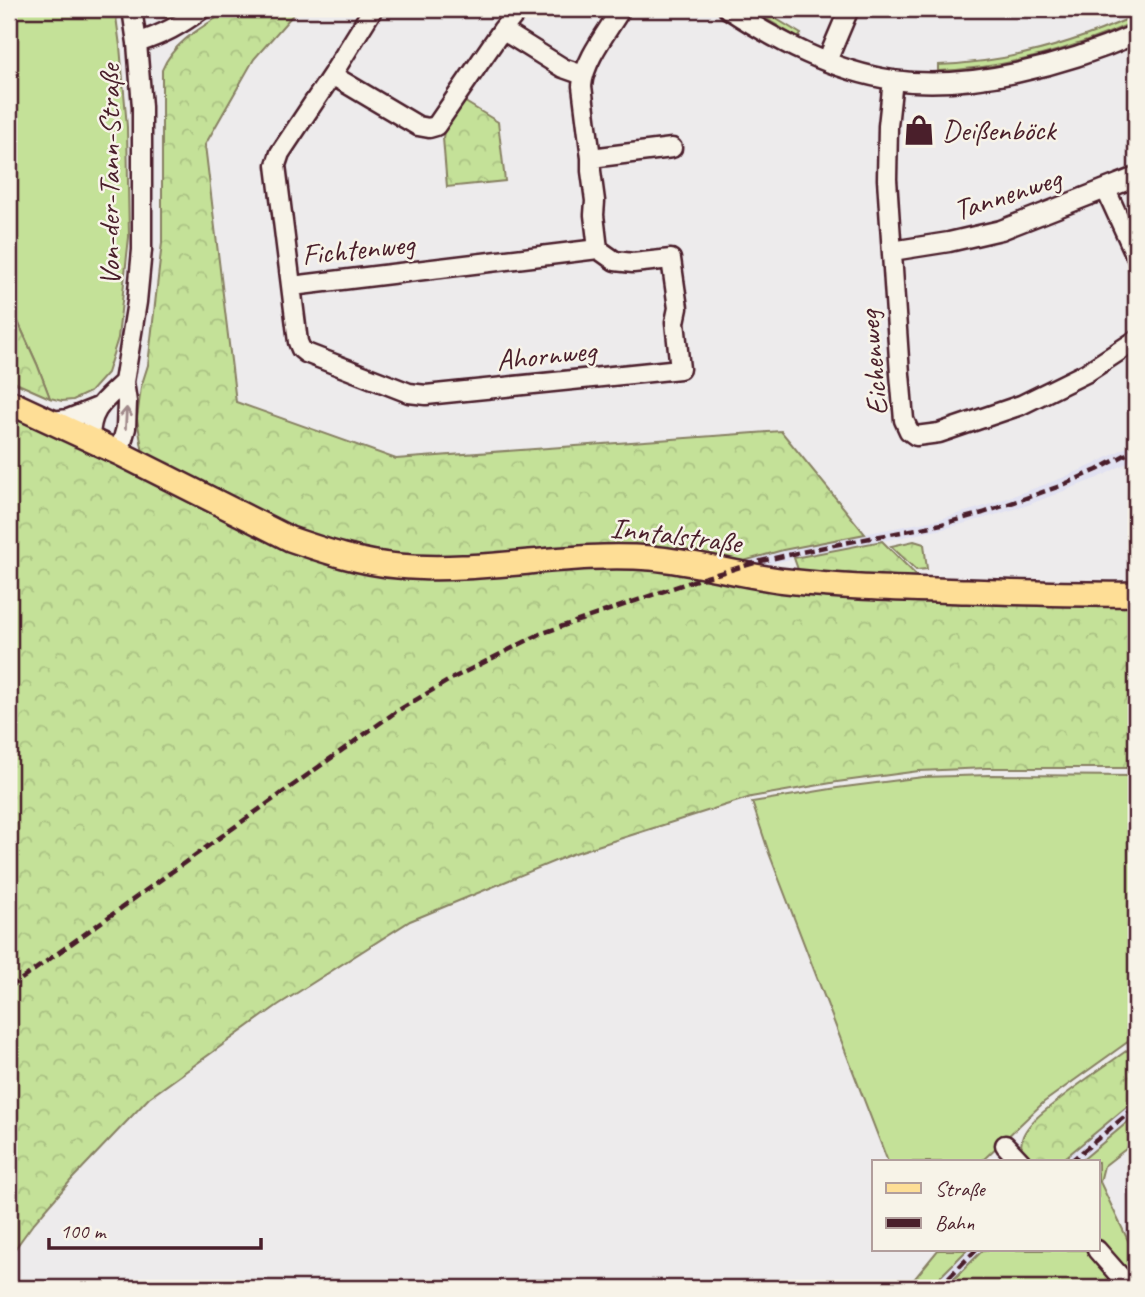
<svg xmlns="http://www.w3.org/2000/svg" width="1145" height="1297" font-family="Caveat,sans-serif">
<style>
.built{fill:#e1e1f1}
.grass{fill:#c4e198;stroke:#878062;stroke-width:2}
.forest{fill:url(#forest-crowns);stroke:#878062;stroke-width:2}
.lines{fill:none;stroke-linecap:round;stroke-linejoin:round}
.minor-casing{stroke:#4a1f2b;stroke-width:23}
.major-casing{stroke:#4a1f2b;stroke-width:28}
.minor{stroke:#f7f3e8;stroke-width:18}
.major{stroke:#fede96;stroke-width:23}
.rail{stroke:#4a1f2b;stroke-width:4.5;stroke-dasharray:10 5;stroke-linecap:butt}
.oneway{stroke:#a0898a}
.labels{text-anchor:middle;dominant-baseline:central;stroke-width:5;stroke-linejoin:round;paint-order:stroke}
.poi-label{font-size:30px;fill:#4a1f2b;stroke:#f7f3e8;text-anchor:start}
.street-label{font-size:30px;fill:#4a1f2b;stroke:#f7f3e8}
</style>
<defs>
<pattern id="forest-crowns" width="20" height="18" patternUnits="userSpaceOnUse" patternTransform="scale(1.75)"><rect width="20" height="18" fill="#c4e198"/><path d="M2 6a3 3 0 1 1 6 0M12 15a3 3 0 1 1 6 0" fill="none" stroke="#aac183"/></pattern>
</defs>
<rect width="100%" height="100%" fill="#edebec"/>
<filter id="ink" filterUnits="userSpaceOnUse"><feTurbulence type="fractalNoise" baseFrequency=".0143" numOctaves="2"/><feDisplacementMap in="SourceGraphic" scale="14" xChannelSelector="R" yChannelSelector="G"/><feConvolveMatrix kernelMatrix="1 2 1 2 8 2 1 2 1" color-interpolation-filters="sRGB"/></filter>
<g filter="url(#ink)">
<path class="built" d="M 1136,442 L 1136,458 L 1100,477 L 1025,506 L 985,518 L 943,529 L 794,558 L 754,568 L 733,564 L 783,550 L 940,519 L 982,507 L 1057,480 L 1095,464 Z
M 1136,1099 L 1136,1115 L 1080,1162 L 1060,1162 Z
M 967,1250 L 983,1250 L 945,1288 L 929,1288 Z"/>
<path class="grass" d="M 9,9 L 115,9 L 120,46 L 127,127 L 129,237 L 118,338 L 107,373 L 90,392 L 73,400 L 62,401 L 50,398 L 37,364 L 9,302 Z
M 158,9 L 184,9 C 174,16 165,21 154,14 Z
M 750,9 L 760,9 L 801,34 L 798,38 Z
M 1132,17 L 1134,22 C 1075,49 1003,69 938,71 L 938,65 C 1004,63 1072,44 1132,17 Z
M 990,775 L 1136,776 L 1136,1036 L 1044,1102 L 981,1162 L 888,1162 L 769,853 L 752,802 L 837,788 L 923,777 Z
M 1136,1115 L 1136,1141 L 1104,1166 L 1100,1182 L 1136,1257 L 1136,1273 L 1129,1280 L 1098,1243 L 1098,1162 L 1080,1162 Z
M 938,1250 L 967,1250 L 929,1288 L 907,1288 Z
M 983,1250 L 1091,1250 L 1125,1288 L 945,1288 Z"/>
<path class="forest" d="M 231,9 L 298,9 L 254,59 L 205,145 L 236,402 L 396,459 L 781,431 L 865,534 L 783,550 L 733,564 L 434,562 L 318,542 L 144,459 L 137,419 L 141,387 L 148,365 L 162,243 L 162,70 C 174,40 206,25 231,9 Z
M 462,100 L 498,122 L 505,181 L 447,187 L 443,138 L 445,125 Z
M 9,302 L 37,364 L 50,398 L 9,380 Z
M 9,412 L 316,554 L 605,562 L 1136,601 L 1136,768 L 986,768 L 919,771 L 837,782 L 751,797 L 572,854 L 410,921 L 278,1005 L 149,1098 L 72,1179 L 33,1224 L 9,1257 Z
M 882,541 L 923,582 L 800,575 L 794,558 Z
M 914,541 L 924,544 L 927,569 L 916,570 L 891,546 Z
M 1136,1044 L 1136,1099 L 1060,1162 L 1028,1162 C 1021,1153 1019,1142 1025,1132 C 1033,1118 1049,1108 1061,1098 C 1085,1079 1111,1062 1136,1044 Z"/>
<g class="lines">
<defs>
<path id="minor" d="M 373,9 L 332,75 L 280,153 L 276,165 L 298,342 L 301,349 L 306,353 L 409,393 L 426,395 L 680,369 L 675,322 L 678,308 L 671,259 L 633,263 L 615,261 L 598,249
M 728,9 C 777,41 833,71 893,80 C 969,91 1066,65 1136,34
M 502,30 L 563,68 L 583,75
M 137,43 C 164,34 179,26 202,9
M 827,61 L 849,9
M 332,75 L 418,126 L 429,128 L 436,126 L 502,30 L 519,9
M 893,80 L 888,126 L 887,179 L 900,374 L 904,420 L 909,431 L 916,436 L 939,433 L 1021,405 L 1086,373 L 1136,340
M 591,158 L 672,148
M 1106,190 L 1136,256
M 598,249 L 594,215 L 595,201 L 591,171 L 591,158 L 582,86 C 584,60 608,31 621,9
M 892,251 L 949,242 L 1001,230 L 1136,177
M 292,286 L 598,249
M 53,421 L 68,419 L 98,407
M 90,439 C 90,409 104,401 124,382
M 119,453 L 126,428 L 127,402 L 124,382 L 137,302 L 142,250 L 142,107 L 137,43 L 132,9
M 1005,1145 L 1021,1162
M 1097,1250 L 1126,1283 L 1133,1288"/>
<path id="major" d="M 9,402 L 119,453 L 290,539 C 325,551 361,563 398,566 C 482,574 567,551 651,558 C 697,562 741,576 787,581 C 847,588 907,589 967,591 C 1023,593 1080,595 1136,594"/>
</defs>
<use href="#minor" class="minor-casing"/>
<use href="#major" class="major-casing"/>
<use href="#minor" class="minor"/>
<use href="#major" class="major"/>
<path class="rail" d="M 9,988 L 397,711 L 453,678 L 540,634 L 693,581 L 761,561 L 829,546 L 942,524 L 983,513 L 1060,486 L 1097,470 L 1136,449
M 1070,1162 L 1136,1107
M 938,1288 L 976,1250"/>
</g>
<defs><path id="oneway-shaft" d="M-6 0H5M1.5-3L5.5 0L1.5 3" fill="none" stroke-width="1.6" stroke-linecap="round" stroke-linejoin="round" transform="scale(1.75)"/></defs>
<use class="oneway" href="#oneway-shaft" transform="translate(126 418) rotate(-87)"/>
</g>
<defs>
<symbol id="shop-bare" viewBox="-9 -9 18 18"><path d="M-5-2.5h2.3a2.7 3.5 0 0 1 5.4 0H5L5.5 6h-11ZM-1.5-2.5h3a1.5 2.3 0 0 0-3 0Z" fill="#4a1f2b" stroke="#f7f3e8" stroke-width="2.5" paint-order="stroke"/></symbol>
</defs>
<g fill-rule="evenodd">
<use href="#shop-bare" x="897" y="108" width="44" height="44"/>
</g>
<g class="labels">
<g class="poi-label">
<text x="942" y="130">Deißenböck</text>
</g>
<g class="street-label">
<text transform="translate(109 175) rotate(-90)">Von-der-Tann-Straße</text>
<text transform="translate(1007 194) rotate(-18)">Tannenweg</text>
<text transform="translate(358 249) rotate(-6)">Fichtenweg</text>
<text transform="translate(546 355) rotate(-6)">Ahornweg</text>
<text transform="translate(873 363) rotate(-95)">Eichenweg</text>
<text transform="translate(676 535) rotate(7)">Inntalstraße</text>
</g>
</g>
<rect width="1145" height="1297" fill="none" stroke="#f7f3e8" stroke-width="35"/>
<rect x="18" y="18" width="1110" height="1262" fill="none" stroke="#4a1f2b" stroke-width="2.5" filter="url(#ink)"/>
<rect x="872" y="1160" width="228" height="91" fill="#f7f3e8" stroke="#b29e9c" stroke-width="2"/>
<rect x="886" y="1183" width="35" height="10" fill="#fede96" stroke="#b29e9c" stroke-width="2"/>
<text x="935" y="1196" font-size="21" fill="#4a1f2b">Straße</text>
<rect x="886" y="1218" width="35" height="10" fill="#4a1f2b" stroke="#b29e9c" stroke-width="2"/>
<text x="935" y="1230" font-size="21" fill="#4a1f2b">Bahn</text>
<path d="M49 1238v10h212v-10" fill="none" stroke="#4a1f2b" stroke-width="3.5"/>
<text x="60" y="1238" font-size="21" fill="#4a1f2b" stroke="#f7f3e8" stroke-width="5" paint-order="stroke">100 m</text>
</svg>
